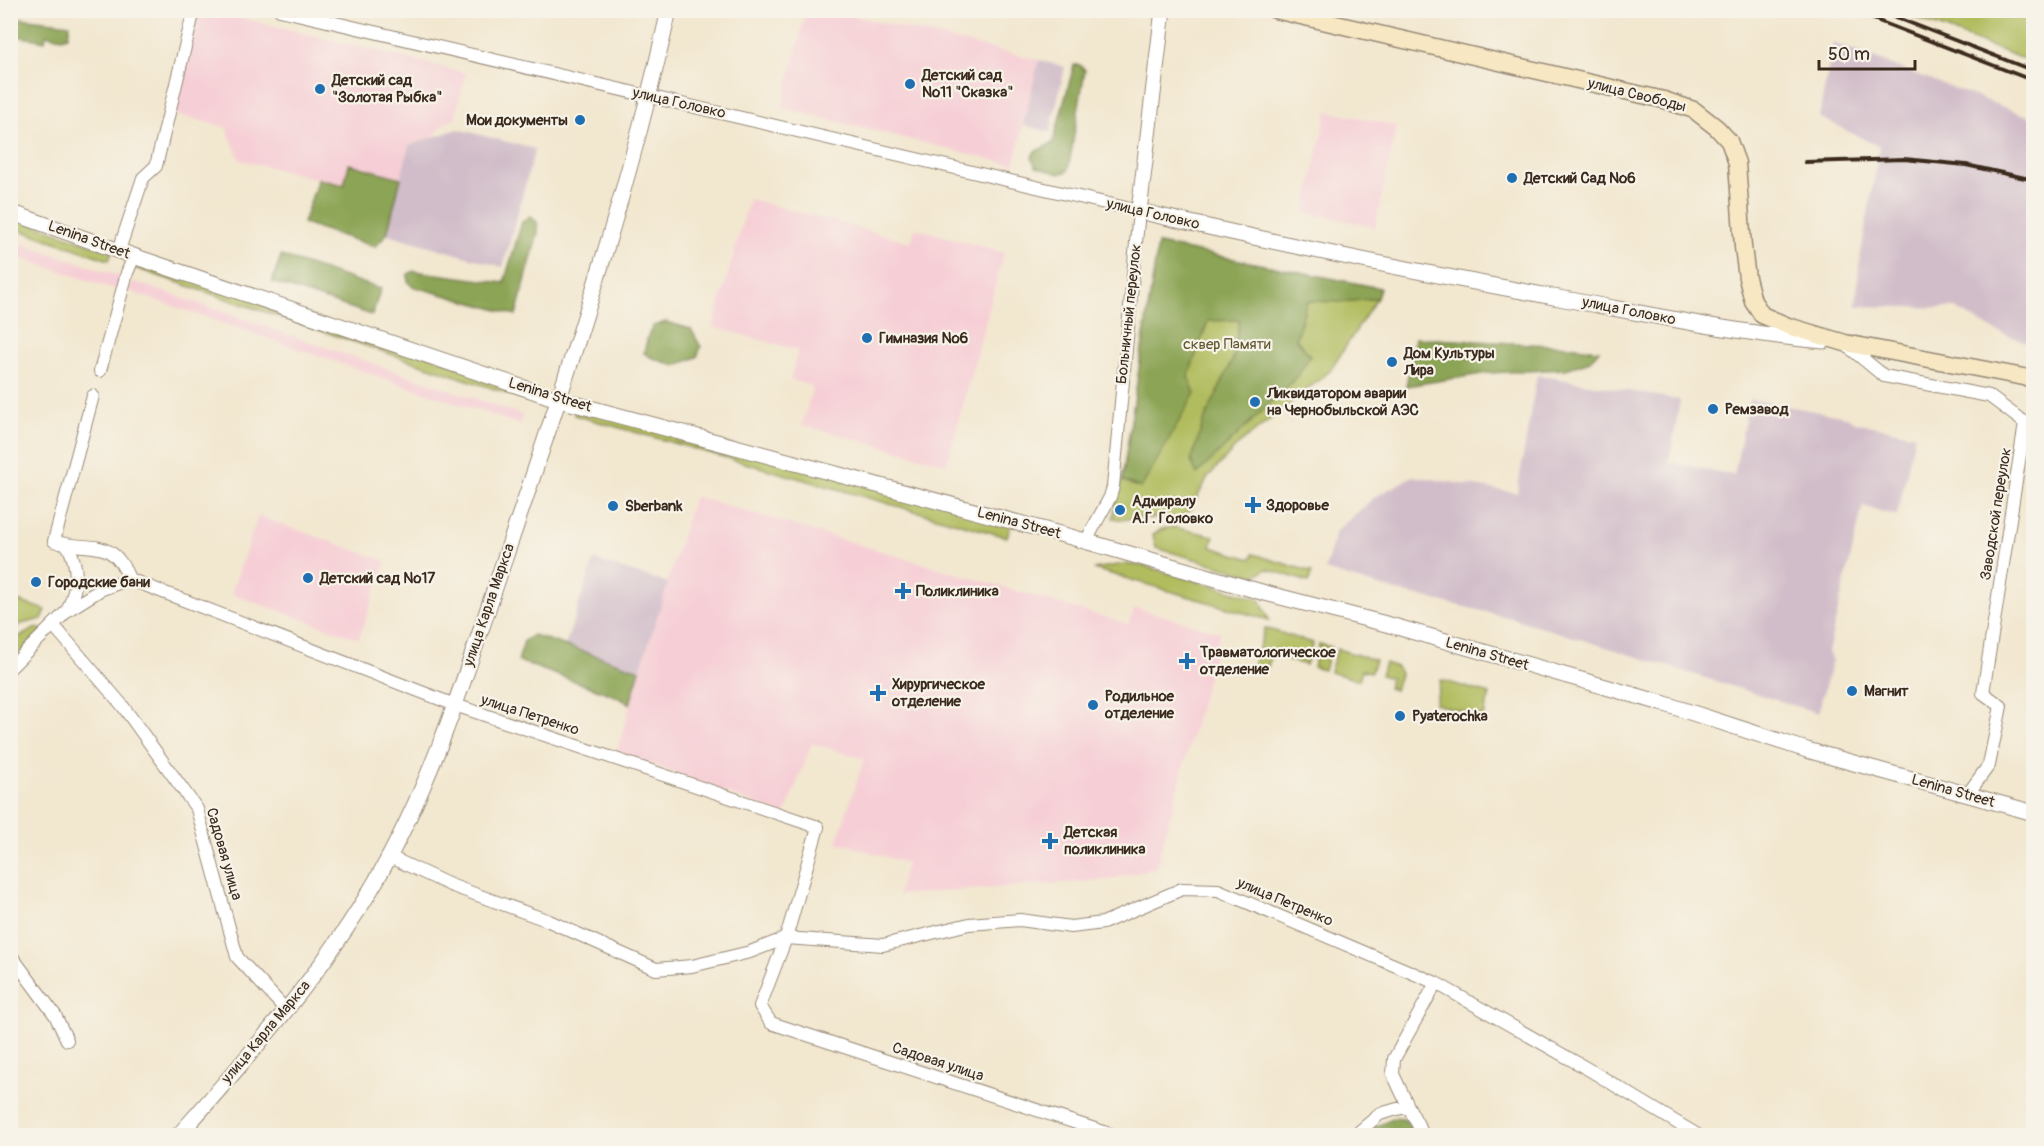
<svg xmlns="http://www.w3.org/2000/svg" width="2044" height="1146" font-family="Pangolin,sans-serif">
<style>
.built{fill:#f6cfd6}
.industrial{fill:#d1bdc9}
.green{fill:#b0bc5d;stroke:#76733e;stroke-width:1.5}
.forest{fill:#8ca454;stroke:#646739;stroke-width:1.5}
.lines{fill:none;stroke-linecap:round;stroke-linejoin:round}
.minor-casing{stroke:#968876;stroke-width:14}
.tertiary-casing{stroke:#968876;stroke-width:17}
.secondary-casing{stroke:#968876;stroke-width:19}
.minor{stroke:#fff;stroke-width:12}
.tertiary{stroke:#fff;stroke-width:15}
.secondary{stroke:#f7e8c3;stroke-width:16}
.rail{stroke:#3b2a1e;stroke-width:4}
.poi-dot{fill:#1f6fb2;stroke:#f7f3e8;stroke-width:2}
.labels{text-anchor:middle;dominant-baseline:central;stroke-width:4.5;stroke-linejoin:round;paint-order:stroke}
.poi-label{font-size:15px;font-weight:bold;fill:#3b2a1e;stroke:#f7f3e8;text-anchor:start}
.street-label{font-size:15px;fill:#3b2a1e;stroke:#f7f3e8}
.park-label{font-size:15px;fill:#5e5631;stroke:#f7f3e8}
</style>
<rect width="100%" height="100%" fill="#f7f3e8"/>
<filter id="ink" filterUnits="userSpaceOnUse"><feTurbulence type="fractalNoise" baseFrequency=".0167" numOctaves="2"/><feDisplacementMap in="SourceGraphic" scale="12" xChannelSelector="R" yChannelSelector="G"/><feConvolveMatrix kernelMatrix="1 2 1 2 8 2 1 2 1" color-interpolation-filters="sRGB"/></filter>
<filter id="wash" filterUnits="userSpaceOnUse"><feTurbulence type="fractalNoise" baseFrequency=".008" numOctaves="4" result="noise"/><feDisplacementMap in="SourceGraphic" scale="24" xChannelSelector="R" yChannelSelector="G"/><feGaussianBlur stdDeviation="1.35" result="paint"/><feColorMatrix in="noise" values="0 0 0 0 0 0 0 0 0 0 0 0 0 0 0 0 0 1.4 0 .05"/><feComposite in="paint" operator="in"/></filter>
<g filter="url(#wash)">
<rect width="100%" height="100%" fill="#f2e7cf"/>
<path class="built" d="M 198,11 L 214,11 L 466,73 L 455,118 L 445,123 L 433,137 L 409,145 L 401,178 L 349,165 L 344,185 L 240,160 L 226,127 L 172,114 Z
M 806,11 L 833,11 L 1039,60 L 1014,165 L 782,108 Z
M 1327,111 L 1397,126 L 1375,227 L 1305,212 Z
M 749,199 L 911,242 L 915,228 L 1004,253 L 947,464 L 802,425 L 813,386 L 790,380 L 798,350 L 713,327 Z
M 11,240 L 122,277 L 118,290 L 11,255 Z
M 132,281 L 523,415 L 520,425 L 129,291 Z
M 694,496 L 1128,624 L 1135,608 L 1220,632 L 1156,868 L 1107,880 L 898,895 L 906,863 L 837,842 L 864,759 L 812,743 L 785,815 L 617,751 L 640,670 Z
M 258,516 L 386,561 L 359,639 L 231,594 Z"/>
<path class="industrial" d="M 1833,43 L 2033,118 L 2033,344 L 1995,331 L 1956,308 L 1856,306 L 1859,264 L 1880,147 L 1819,117 Z
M 1039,60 L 1065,67 L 1050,132 L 1023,125 Z
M 458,129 L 535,149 L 503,267 L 387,234 L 409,145 Z
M 1537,375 L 1680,400 L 1669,462 L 1734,475 L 1749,399 L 1847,417 L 1854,422 L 1915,435 L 1897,516 L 1863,506 L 1828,652 L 1832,660 L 1818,713 L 1512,618 L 1392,590 L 1325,570 L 1336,531 L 1375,497 L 1413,476 L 1517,493 Z
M 594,560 L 668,583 L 640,670 L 565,646 Z"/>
<path class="green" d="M 1899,11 L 2033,11 L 2033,63 Z
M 11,216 L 112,252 L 109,260 L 11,227 Z
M 1158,244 L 1380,288 L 1377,298 L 1330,371 L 1238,445 L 1209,476 L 1191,508 L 1183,518 L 1134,518 L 1122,520 L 1113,518 L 1118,489 L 1122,481 Z
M 139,258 L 530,390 L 527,400 L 135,268 Z
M 578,404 L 1012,521 L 1007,537 L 574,415 Z
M 1173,527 L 1214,536 L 1211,547 L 1251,559 L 1253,554 L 1312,572 L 1309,582 L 1267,569 L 1254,576 L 1156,548 L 1153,535 L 1162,529 Z
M 1124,564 L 1144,566 L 1260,599 L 1269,620 L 1094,569 Z
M 11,599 L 46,610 L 42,619 L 21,624 L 11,630 Z
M 36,628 L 43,630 L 11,663 L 11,641 Z
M 1265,628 L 1313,643 L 1306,665 L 1272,655 L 1266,671 L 1253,667 Z
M 1319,644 L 1331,647 L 1324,670 L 1313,667 Z
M 1337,649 L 1375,660 L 1371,672 L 1362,670 L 1359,680 L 1330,672 Z
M 1385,663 L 1397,667 L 1400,674 L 1395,690 L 1388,688 L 1391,678 L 1381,675 Z
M 1441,680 L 1490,694 L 1483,717 L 1435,704 Z"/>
<path class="forest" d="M 10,17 L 70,24 L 68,36 L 62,38 L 46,35 L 45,41 L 11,35 Z
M 1074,65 L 1080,65 L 1085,70 L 1068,171 L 1060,174 L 1036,167 L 1032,158 L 1034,152 L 1053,143 Z
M 349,164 L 401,178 L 387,234 L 375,247 L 303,223 L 318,179 L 344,185 Z
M 530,216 L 537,222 L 538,233 L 516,315 L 412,286 L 408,282 L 408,274 L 414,271 L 504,283 L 522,222 Z
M 1158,244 L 1380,288 L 1377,298 L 1344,302 L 1307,301 L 1296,339 L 1310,355 L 1298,376 L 1197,474 L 1191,461 L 1203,423 L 1233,359 L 1239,320 L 1208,321 L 1188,377 L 1195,393 L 1141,488 L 1122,481 Z
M 281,256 L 381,289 L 372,315 L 272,282 Z
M 666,322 L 691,329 L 701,347 L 697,357 L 675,366 L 650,357 L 644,353 L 648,336 L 653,326 Z
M 1415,338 L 1570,346 L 1599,350 L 1590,361 L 1566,369 L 1488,373 L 1406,386 Z
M 533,635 L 640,670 L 630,704 L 613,695 L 518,661 L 524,641 Z
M 1397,1117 L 1406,1120 L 1415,1135 L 1367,1135 L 1375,1127 Z"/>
</g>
<g filter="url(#ink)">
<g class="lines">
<defs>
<path id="minor" d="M 280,10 L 1139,211 L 1113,487 L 1110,497 L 1086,541
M 119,250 L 143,178 L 156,166 L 194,10
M 1845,344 L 1884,376 L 1989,396 L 2025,423 L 1983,693 L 2001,706 L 1989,765 L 1967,795
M 100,371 L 127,273 L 134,256
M 93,396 L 54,541 C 88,553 112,534 129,579
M 129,579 L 455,705 L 818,827 L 786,938 L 760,1006 L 771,1023 L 1116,1136
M 68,609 C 78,586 79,568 68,546
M 54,626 L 122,705 L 197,809 L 237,957 L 286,1010
M 10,668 L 68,610 L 100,590 L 129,579
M 390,857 L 450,885 L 549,921 L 656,969 L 692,966 L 750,952 L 786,938 L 883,945 L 969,924 L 1020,920 L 1071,927 L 1103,923 L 1182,889 L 1218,890 L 1436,983 L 1593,1072 L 1699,1136
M 10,954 L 55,1015 L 67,1040
M 1408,1106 L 1393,1074 L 1394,1059 L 1436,983
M 1354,1136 L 1380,1114 L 1408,1106 L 1424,1136"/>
<path id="tertiary" d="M 1163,10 L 1139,211 C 1278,244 1418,272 1559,298 C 1647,314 1734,333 1824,341
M 10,212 L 139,258 L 560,400 L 1071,537 L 1265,593 L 1390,625 L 1665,704 L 1807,750 L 2034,813
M 178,1136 C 250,1055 323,973 377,879 C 436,776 470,661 508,549 C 569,372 628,193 669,10"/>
<path id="secondary" d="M 1275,10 L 1664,100 L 1694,110 L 1717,128 L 1729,141 L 1737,163 L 1743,247 L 1747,278 L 1753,301 L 1762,315 L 1788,326 L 1845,343 L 2034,379"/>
</defs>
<use href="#minor" class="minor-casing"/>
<use href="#tertiary" class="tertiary-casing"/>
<use href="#secondary" class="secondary-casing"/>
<use href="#minor" class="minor"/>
<use href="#tertiary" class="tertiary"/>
<use href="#secondary" class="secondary"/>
<path class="rail" d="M 1850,10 L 2034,81
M 1877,10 L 2034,71
M 1805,162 L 1904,159 L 1966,165 L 2034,180"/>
</g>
</g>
<g class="poi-dot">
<circle cx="910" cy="84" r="6"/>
<circle cx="320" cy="89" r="6"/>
<circle cx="580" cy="120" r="6"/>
<circle cx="1512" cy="178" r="6"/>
<circle cx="867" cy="338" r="6"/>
<circle cx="1392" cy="362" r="6"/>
<circle cx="1255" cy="402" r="6"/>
<circle cx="1713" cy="409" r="6"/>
<path d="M1250 496h6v6h6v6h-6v6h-6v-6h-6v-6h6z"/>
<circle cx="613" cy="506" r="6"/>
<circle cx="1120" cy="510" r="6"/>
<circle cx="308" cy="578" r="6"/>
<circle cx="36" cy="582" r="6"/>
<path d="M900 582h6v6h6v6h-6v6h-6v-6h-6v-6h6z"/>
<path d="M1184 652h6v6h6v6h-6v6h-6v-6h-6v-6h6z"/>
<circle cx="1852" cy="691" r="6"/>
<path d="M875 684h6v6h6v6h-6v6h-6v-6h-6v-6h6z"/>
<circle cx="1093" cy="705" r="6"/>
<circle cx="1400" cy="716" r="6"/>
<path d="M1047 832h6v6h6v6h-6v6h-6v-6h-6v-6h6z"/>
</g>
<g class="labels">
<g class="poi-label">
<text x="922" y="75">Детский сад<tspan x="922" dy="17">№11 "Сказка"</tspan></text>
<text x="332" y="80">Детский сад<tspan x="332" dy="17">"Золотая Рыбка"</tspan></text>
<text x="568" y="120" text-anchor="end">Мои документы</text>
<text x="1524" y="178">Детский Сад №6</text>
<text x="879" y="338">Гимназия №6</text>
<text x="1404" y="353">Дом Культуры<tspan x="1404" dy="17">Лира</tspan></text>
<text x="1267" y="393">Ликвидатором аварии<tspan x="1267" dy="17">на Чернобыльской АЭС</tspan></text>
<text x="1725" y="409">Ремзавод</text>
<text x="1132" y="501">Адмиралу<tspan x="1132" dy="17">А.Г. Головко</tspan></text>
<text x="1266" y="505">Здоровье</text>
<text x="625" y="506">Sberbank</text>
<text x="320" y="578">Детский сад №17</text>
<text x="48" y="582">Городские бани</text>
<text x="916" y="591">Поликлиника</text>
<text x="1200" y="652">Травматологическое<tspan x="1200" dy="17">отделение</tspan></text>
<text x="892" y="684">Хирургическое<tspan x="892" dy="17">отделение</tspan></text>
<text x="1864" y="691">Магнит</text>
<text x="1105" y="696">Родильное<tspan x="1105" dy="17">отделение</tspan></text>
<text x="1412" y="716">Pyaterochka</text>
<text x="1064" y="832">Детская<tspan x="1064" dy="17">поликлиника</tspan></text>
</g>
<g class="street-label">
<text transform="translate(1637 95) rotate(14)">улица Свободы</text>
<text transform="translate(679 103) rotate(13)">улица Головко</text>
<text transform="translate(1153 214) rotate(13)">улица Головко</text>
<text transform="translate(89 240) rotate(20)">Lenina Street</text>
<text transform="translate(1629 311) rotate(11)">улица Головко</text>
<text transform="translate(1129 314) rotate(-84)">Больничный переулок</text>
<text transform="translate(550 395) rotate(17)">Lenina Street</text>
<text transform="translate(1996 514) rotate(-81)">Заводской переулок</text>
<text transform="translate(1019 523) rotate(15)">Lenina Street</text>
<text transform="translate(489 605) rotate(-71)">улица Карла Маркса</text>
<text transform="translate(1487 654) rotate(16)">Lenina Street</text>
<text transform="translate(530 715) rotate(18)">улица Петренко</text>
<text transform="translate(1953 791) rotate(16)">Lenina Street</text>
<text transform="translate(224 854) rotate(74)">Садовая улица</text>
<text transform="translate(1285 902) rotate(23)">улица Петренко</text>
<text transform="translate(266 1032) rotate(-50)">улица Карла Маркса</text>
<text transform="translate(938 1062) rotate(18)">Садовая улица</text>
</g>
<g class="park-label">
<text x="1227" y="344">сквер Памяти</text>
</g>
</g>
<rect width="2044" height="1146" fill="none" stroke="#f7f3e8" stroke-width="36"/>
<path d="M1819 60v9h96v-9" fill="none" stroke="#3b2a1e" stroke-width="3"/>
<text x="1828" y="60" font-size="18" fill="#3b2a1e" stroke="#f7f3e8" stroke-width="4.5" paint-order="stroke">50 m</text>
</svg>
